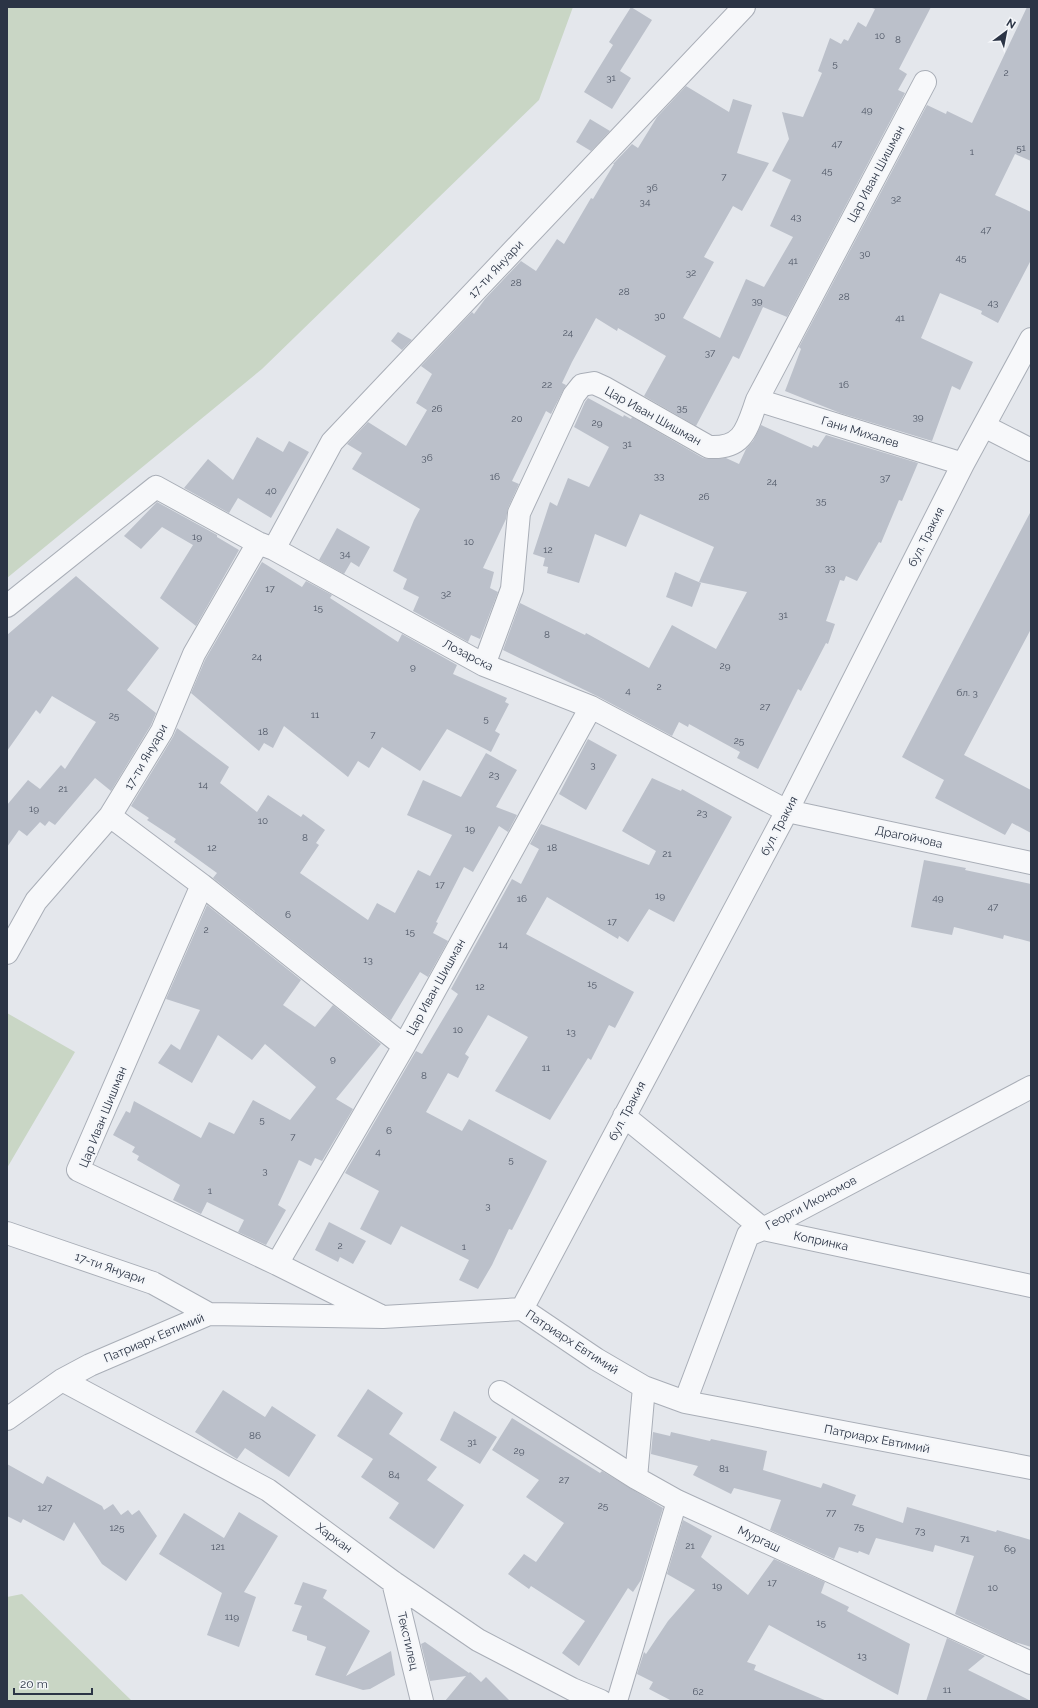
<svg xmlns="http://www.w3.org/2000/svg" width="1038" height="1708" font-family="Raleway,sans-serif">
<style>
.green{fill:#c9d6c5}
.building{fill:#bbc0ca}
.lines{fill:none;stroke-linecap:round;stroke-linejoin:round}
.pedestrian-casing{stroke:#a9aeb7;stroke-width:22}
.minor-casing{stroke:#a9aeb7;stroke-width:24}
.pedestrian{stroke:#f7f8fa;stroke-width:20}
.minor{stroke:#f7f8fa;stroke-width:22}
.labels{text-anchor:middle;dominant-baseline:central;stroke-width:4;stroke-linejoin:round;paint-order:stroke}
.number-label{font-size:10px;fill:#4f5766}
.street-label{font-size:12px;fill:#2b3445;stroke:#f4f6f9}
</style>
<rect width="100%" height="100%" fill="#e4e7ec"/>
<path class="green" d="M 7,7 L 573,7 L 539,100 L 262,369 L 7,578 Z
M 7,1013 L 75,1052 L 7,1168 Z
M 22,1594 L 132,1701 L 7,1701 L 7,1597 Z"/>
<path class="building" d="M 631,7 L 652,20 L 620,71 L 631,78 L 612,109 L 584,92 L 613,45 L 609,42 Z
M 869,7 L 931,7 L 899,69 L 907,74 L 898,90 L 905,93 L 787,317 L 763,307 L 739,359 L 733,356 L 696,426 L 644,396 L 666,356 L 618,328 L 617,331 L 596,318 L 572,362 L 562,383 L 566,385 L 551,414 L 546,411 L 512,481 L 519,484 L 508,508 L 506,519 L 483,568 L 494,572 L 490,588 L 498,592 L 480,639 L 471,635 L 468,642 L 413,611 L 419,597 L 403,589 L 407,579 L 393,571 L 414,520 L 420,509 L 352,469 L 362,453 L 347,444 L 368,422 L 406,446 L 427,410 L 416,403 L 432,374 L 421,366 L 472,312 L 474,314 L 485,299 L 521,261 L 536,271 L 557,239 L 564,244 L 591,198 L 593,199 L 614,164 L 613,164 L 632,144 L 638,148 L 657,117 L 686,86 L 729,112 L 733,99 L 752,105 L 737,153 L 769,163 L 742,211 L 733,206 L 704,257 L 714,262 L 683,318 L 720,338 L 746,279 L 764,287 L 793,237 L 770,226 L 791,180 L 772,171 L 789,139 L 782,112 L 803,117 L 822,73 L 818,71 L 830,38 L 841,44 L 844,39 L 848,41 L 858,22 L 866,27 L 875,9 Z
M 1027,7 L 1031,7 L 1031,161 L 1015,154 L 995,195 L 1031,212 L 1031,260 L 998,323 L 981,314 L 982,311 L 940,293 L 921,338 L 973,362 L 960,390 L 952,386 L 932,441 L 840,413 L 785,391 L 801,349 L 799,347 L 927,105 L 946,114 L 947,111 L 972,123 Z
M 590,119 L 610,131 L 591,151 L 576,142 Z
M 398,332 L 412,340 L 402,350 L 391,341 Z
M 588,398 L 623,417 L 624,415 L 631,419 L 632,417 L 703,458 L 709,459 L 726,458 L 739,464 L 746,449 L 753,441 L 761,425 L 812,448 L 813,445 L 818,447 L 826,435 L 918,463 L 902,501 L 899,500 L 881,543 L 879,542 L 857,581 L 846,576 L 844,581 L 840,580 L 826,621 L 835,624 L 828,644 L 826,643 L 801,691 L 798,689 L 758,769 L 737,758 L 740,752 L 689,724 L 688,727 L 679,722 L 672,736 L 597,696 L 503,650 L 520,603 L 585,635 L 586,633 L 649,668 L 672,625 L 716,649 L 747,592 L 699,582 L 714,547 L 640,514 L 626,547 L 595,534 L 579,583 L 547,573 L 548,567 L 543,566 L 545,558 L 533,554 L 550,502 L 557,506 L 568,478 L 589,487 L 609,447 L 574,427 L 585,402 Z
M 257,437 L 283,452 L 289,441 L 309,452 L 271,518 L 238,498 L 229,513 L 184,488 L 208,459 L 233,480 Z
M 157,502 L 217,535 L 217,537 L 239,550 L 196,626 L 160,598 L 193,545 L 162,527 L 141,549 L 124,536 Z
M 1031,511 L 1031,629 L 964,755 L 1031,790 L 1031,833 L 1012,823 L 1005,835 L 935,798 L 944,780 L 902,757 Z
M 337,528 L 370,547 L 359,567 L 351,562 L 344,574 L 319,560 Z
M 262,562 L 302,587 L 306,581 L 332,595 L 330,598 L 398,642 L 402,634 L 457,665 L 453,674 L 507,698 L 505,702 L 509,704 L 495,731 L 500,734 L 491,752 L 447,729 L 420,771 L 382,747 L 369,768 L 358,761 L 348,777 L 284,726 L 273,748 L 264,743 L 259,751 L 191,693 L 205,660 Z
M 675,572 L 701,583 L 692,607 L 666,597 Z
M 76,576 L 159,648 L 127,690 L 156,713 L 151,725 L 111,791 L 95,778 L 55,825 L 49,821 L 45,826 L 40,822 L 27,836 L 19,830 L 7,847 L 7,805 L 28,780 L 40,789 L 61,765 L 65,769 L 96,722 L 52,696 L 40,714 L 36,710 L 7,751 L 7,635 Z
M 177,728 L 229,767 L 220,783 L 257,812 L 268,795 L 301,817 L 303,814 L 325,830 L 316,843 L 319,845 L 300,873 L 368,920 L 377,903 L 395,913 L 418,870 L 430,876 L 452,835 L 407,815 L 423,780 L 461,797 L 486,753 L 517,770 L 496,807 L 517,815 L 508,832 L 499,826 L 473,872 L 464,867 L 436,922 L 438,923 L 433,933 L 448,941 L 428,977 L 420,972 L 391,1020 L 213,878 L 217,873 L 174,842 L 176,839 L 147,820 L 149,818 L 131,806 L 173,737 Z
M 588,739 L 617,755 L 586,810 L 559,794 Z
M 652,778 L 681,791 L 682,789 L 732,817 L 674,922 L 649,909 L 628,942 L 619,936 L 618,939 L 547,897 L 526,934 L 634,992 L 615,1028 L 609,1025 L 591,1060 L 588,1058 L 550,1120 L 495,1091 L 528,1037 L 488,1015 L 465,1054 L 469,1057 L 458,1078 L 448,1073 L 426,1112 L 462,1131 L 469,1119 L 547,1161 L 512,1230 L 509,1229 L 492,1265 L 478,1289 L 459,1280 L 469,1260 L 401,1226 L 391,1245 L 360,1229 L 379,1191 L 345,1173 L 416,1051 L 422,1054 L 458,994 L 451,989 L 512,879 L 521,884 L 539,849 L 530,844 L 541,824 L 649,865 L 656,851 L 622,831 Z
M 924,860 L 966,868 L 965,870 L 1031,884 L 1031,942 L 1004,935 L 1003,939 L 954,927 L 952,935 L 911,927 Z
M 207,905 L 301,980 L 283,1005 L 315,1027 L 333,1005 L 381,1044 L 336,1099 L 353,1109 L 322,1161 L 315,1158 L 311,1166 L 299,1160 L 278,1205 L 286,1210 L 266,1245 L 238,1232 L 244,1220 L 207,1202 L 201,1214 L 173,1200 L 180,1185 L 137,1160 L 139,1156 L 132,1152 L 135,1147 L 113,1135 L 126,1111 L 130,1113 L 134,1101 L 201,1138 L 209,1122 L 234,1134 L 253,1100 L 290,1120 L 316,1087 L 265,1044 L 252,1060 L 218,1035 L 192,1083 L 158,1063 L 171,1044 L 180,1050 L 200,1010 L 166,999 Z
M 329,1222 L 366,1241 L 353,1264 L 340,1257 L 338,1262 L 315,1250 Z
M 368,1389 L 403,1413 L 389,1434 L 437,1467 L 427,1480 L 464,1505 L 434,1549 L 389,1518 L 399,1503 L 361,1477 L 373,1459 L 337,1436 Z
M 223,1390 L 265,1417 L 272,1406 L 316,1435 L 289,1477 L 245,1448 L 237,1459 L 195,1432 Z
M 454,1411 L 497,1437 L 480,1464 L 440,1440 Z
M 512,1418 L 600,1473 L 602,1471 L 663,1508 L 641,1580 L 633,1592 L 628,1588 L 579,1666 L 562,1653 L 585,1621 L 531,1586 L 529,1589 L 508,1574 L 524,1554 L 536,1562 L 564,1523 L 526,1497 L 539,1480 L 492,1450 Z
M 653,1432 L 670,1436 L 671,1432 L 710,1441 L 711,1439 L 767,1451 L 763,1470 L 821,1488 L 823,1483 L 856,1495 L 852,1505 L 903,1523 L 907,1507 L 996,1532 L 997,1530 L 1031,1540 L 1031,1647 L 1012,1641 L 955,1614 L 974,1556 L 935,1545 L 933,1552 L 876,1538 L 869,1555 L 859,1551 L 858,1553 L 839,1547 L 834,1559 L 770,1530 L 781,1500 L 734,1488 L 731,1494 L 693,1475 L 698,1466 L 651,1454 Z
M 7,1464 L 43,1484 L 47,1476 L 102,1506 L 104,1510 L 113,1504 L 121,1515 L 128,1510 L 132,1515 L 139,1510 L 157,1536 L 126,1581 L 102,1564 L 74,1522 L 64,1541 L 23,1519 L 21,1523 L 7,1516 Z
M 239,1512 L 278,1536 L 244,1592 L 256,1597 L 239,1647 L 207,1635 L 222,1593 L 159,1554 L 184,1513 L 224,1538 Z
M 683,1520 L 712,1536 L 701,1557 L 748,1595 L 774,1559 L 825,1582 L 821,1593 L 849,1607 L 847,1611 L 910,1644 L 898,1695 L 769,1625 L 747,1662 L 756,1665 L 754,1670 L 827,1701 L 672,1701 L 649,1689 L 653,1682 L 637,1674 L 644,1652 L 646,1654 L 668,1621 L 695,1590 L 667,1574 Z
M 303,1582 L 327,1590 L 323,1598 L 370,1631 L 346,1676 L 391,1651 L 395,1675 L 370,1689 L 363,1690 L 315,1675 L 326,1647 L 307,1640 L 307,1636 L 292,1631 L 302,1606 L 294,1604 Z
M 947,1638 L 985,1656 L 968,1670 L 1031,1701 L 926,1701 Z
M 425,1642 L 469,1673 L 470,1672 L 481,1682 L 486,1677 L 510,1701 L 445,1701 L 466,1676 L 430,1681 L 421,1644 Z"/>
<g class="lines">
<defs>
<path id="pedestrian" d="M 617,1701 L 677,1501"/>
<path id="minor" d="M 757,400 L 963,464
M 984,426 L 1031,450
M 274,549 L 332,442 L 744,7
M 7,606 L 156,487 L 258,543 L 274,549 L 484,665 L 591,707 L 787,811 L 1031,863
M 484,665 L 512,589 L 519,513 L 574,395 L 582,385 L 594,383 L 605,388 L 709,447 C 744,449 747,428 757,400 L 925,82
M 110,816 L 202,885 L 404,1046
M 202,885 L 78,1170 L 277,1264 L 379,1315
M 7,953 L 36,901 L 110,816 L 162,731 L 194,654 L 258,543
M 624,1116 L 763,1229 L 1031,1286
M 7,1233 L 153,1283 L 209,1314
M 277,1264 L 404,1046 L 591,707
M 522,1309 L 787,811 L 963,464 L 1031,339
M 62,1380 L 268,1490 L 393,1582 L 478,1640 L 572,1689 L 601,1701
M 500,1392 L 636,1478 L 677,1501 L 1031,1663
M 685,1402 L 748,1235 L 763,1229 L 1031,1087
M 7,1419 L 62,1380 L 90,1365 L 209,1314 L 383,1317 L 522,1309 L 596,1359 L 644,1387 L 685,1402 L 1031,1468
M 636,1478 L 644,1387
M 393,1582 L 422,1701"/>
</defs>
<use href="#pedestrian" class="pedestrian-casing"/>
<use href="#minor" class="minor-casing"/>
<use href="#pedestrian" class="pedestrian"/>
<use href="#minor" class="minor"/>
</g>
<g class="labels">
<g class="number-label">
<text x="880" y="35">10</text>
<text x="898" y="39">8</text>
<text x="835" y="63">5</text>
<text x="1006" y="72">2</text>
<text x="611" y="77">31</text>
<text x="867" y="109">49</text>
<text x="837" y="143">47</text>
<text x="1021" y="147">51</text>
<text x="972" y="151">1</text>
<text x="827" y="170">45</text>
<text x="724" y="176">7</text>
<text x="652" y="187">36</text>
<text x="896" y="198">32</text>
<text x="645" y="201">34</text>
<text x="796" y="216">43</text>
<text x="986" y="229">47</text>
<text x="865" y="253">30</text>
<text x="961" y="257">45</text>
<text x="793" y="260">41</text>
<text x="691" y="272">32</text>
<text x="516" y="282">28</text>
<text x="624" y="291">28</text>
<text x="844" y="296">28</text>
<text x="757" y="300">39</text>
<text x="993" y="302">43</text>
<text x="660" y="315">30</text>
<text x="900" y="317">41</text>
<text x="568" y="332">24</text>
<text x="710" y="352">37</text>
<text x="547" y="384">22</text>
<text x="844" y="384">16</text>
<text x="682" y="407">35</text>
<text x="437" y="408">26</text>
<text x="918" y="416">39</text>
<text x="517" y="418">20</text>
<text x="597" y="422">29</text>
<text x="627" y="443">31</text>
<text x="427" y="457">36</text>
<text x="659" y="475">33</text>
<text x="495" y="476">16</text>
<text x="885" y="477">37</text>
<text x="772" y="481">24</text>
<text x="271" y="490">40</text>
<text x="704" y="496">26</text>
<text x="821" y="500">35</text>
<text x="197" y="536">19</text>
<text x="469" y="541">10</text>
<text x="548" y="549">12</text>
<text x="345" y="553">34</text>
<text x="830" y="567">33</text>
<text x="270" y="588">17</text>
<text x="446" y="593">32</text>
<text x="318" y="607">15</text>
<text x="783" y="614">31</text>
<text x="547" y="634">8</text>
<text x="257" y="656">24</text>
<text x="725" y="665">29</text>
<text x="413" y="666">9</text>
<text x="659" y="686">2</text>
<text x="628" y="690">4</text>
<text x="967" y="692">бл. 3</text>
<text x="765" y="706">27</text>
<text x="315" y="714">11</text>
<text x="114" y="715">25</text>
<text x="486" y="718">5</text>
<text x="263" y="731">18</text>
<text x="373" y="734">7</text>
<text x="739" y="740">25</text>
<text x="593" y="764">3</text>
<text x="494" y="774">23</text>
<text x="203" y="784">14</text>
<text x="63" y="788">21</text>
<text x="34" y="808">19</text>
<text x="702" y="812">23</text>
<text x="263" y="820">10</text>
<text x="470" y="828">19</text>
<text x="305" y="837">8</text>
<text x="212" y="847">12</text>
<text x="552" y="847">18</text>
<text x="667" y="853">21</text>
<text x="440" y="884">17</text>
<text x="660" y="895">19</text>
<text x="938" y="897">49</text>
<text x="522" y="898">16</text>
<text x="993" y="906">47</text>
<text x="288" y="914">6</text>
<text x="612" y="921">17</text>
<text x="206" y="929">2</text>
<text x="410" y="931">15</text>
<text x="503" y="944">14</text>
<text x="368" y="959">13</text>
<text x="592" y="983">15</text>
<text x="480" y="986">12</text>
<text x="458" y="1029">10</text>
<text x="571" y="1031">13</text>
<text x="333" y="1058">9</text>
<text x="546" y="1067">11</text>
<text x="424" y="1075">8</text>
<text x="262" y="1119">5</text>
<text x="389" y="1130">6</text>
<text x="293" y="1136">7</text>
<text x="378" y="1151">4</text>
<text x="511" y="1159">5</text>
<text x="265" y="1170">3</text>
<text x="210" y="1190">1</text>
<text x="488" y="1205">3</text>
<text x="340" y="1245">2</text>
<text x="464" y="1246">1</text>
<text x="255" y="1435">86</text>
<text x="472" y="1441">31</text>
<text x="519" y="1450">29</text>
<text x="724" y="1468">81</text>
<text x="394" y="1474">84</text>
<text x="564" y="1479">27</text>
<text x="603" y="1505">25</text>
<text x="45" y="1507">127</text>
<text x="831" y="1512">77</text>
<text x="859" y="1526">75</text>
<text x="117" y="1527">125</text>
<text x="920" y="1530">73</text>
<text x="965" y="1538">71</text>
<text x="690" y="1545">21</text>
<text x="218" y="1546">121</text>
<text x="1010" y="1548">69</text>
<text x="772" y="1582">17</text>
<text x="717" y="1585">19</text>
<text x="993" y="1587">10</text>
<text x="232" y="1616">119</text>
<text x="821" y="1622">15</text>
<text x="862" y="1655">13</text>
<text x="947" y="1689">11</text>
<text x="698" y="1691">62</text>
</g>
<g class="street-label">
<text transform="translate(876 174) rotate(-62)">Цар Иван Шишман</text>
<text transform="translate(496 269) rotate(-47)">17-ти Януари</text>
<text transform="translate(653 416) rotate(29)">Цар Иван Шишман</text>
<text transform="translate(860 432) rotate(17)">Гани Михалев</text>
<text transform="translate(926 537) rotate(-63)">бул. Тракия</text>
<text transform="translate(468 655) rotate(27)">Лозарска</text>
<text transform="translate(146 757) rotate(-60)">17-ти Януари</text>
<text transform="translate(779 826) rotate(-62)">бул. Тракия</text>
<text transform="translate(909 837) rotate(12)">Драгойчова</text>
<text transform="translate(436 987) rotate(-61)">Цар Иван Шишман</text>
<text transform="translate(627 1111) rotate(-62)">бул. Тракия</text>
<text transform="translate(103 1117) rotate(-68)">Цар Иван Шишман</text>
<text transform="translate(811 1203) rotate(-28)">Георги Икономов</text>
<text transform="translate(821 1241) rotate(12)">Копринка</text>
<text transform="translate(110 1268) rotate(19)">17-ти Януари</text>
<text transform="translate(154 1338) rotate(-23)">Патриарх Евтимий</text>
<text transform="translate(572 1342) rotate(33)">Патриарх Евтимий</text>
<text transform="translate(877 1439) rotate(11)">Патриарх Евтимий</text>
<text transform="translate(334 1538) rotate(36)">Харкан</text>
<text transform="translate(759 1539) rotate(25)">Мургаш</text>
<text transform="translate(408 1641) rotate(77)">Текстилец</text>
</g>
</g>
<rect width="1038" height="1708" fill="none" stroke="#2b3445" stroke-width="16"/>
<g transform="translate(1006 32) rotate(32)" stroke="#f4f6f9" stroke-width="3" paint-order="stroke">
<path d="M0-3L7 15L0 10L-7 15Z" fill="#2b3445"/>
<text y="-6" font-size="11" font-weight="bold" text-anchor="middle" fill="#2b3445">N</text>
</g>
<path d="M14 1688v6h78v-6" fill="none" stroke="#2b3445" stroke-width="2"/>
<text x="20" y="1688" font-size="12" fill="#2b3445" stroke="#f4f6f9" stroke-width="3" paint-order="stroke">20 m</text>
</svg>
